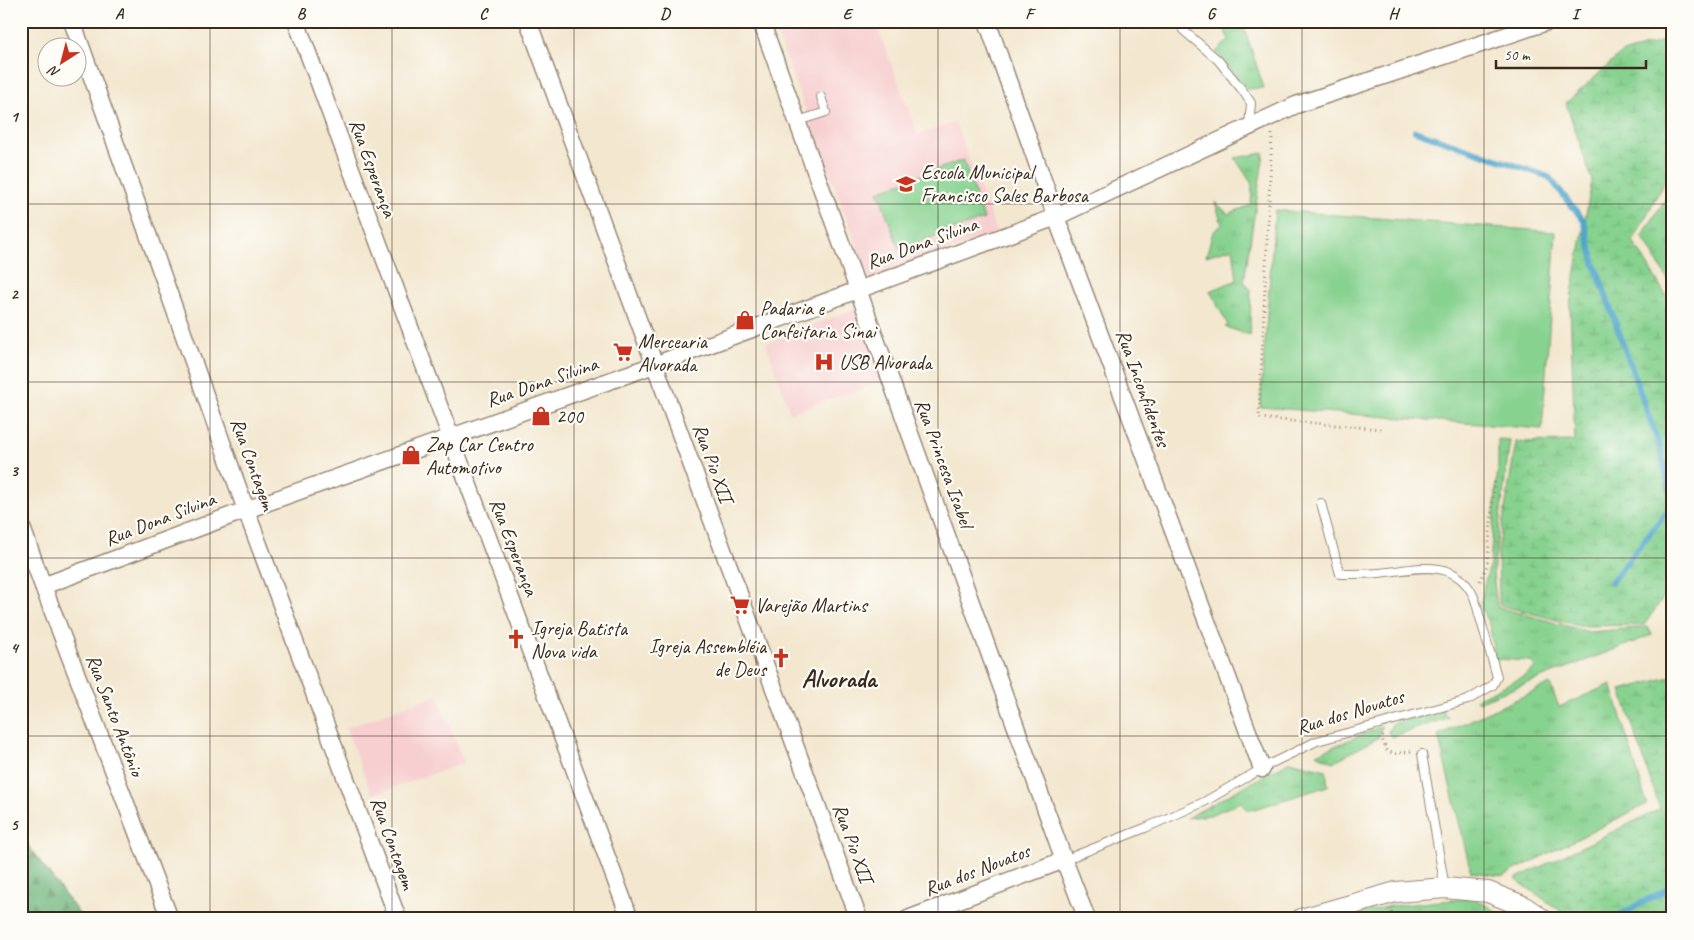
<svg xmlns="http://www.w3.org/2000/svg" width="1694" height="940" font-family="Caveat,sans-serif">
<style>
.built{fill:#f7cfd0}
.grass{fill:url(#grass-tufts);stroke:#617e56}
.forest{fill:url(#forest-firs);stroke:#546f4c}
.wetland{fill:url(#wetland-marsh);stroke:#617e56}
.pitch{fill:#87d28f;stroke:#617e56}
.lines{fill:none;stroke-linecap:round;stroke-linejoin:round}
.stream{stroke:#4fa6cc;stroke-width:6}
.service-casing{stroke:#978876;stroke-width:10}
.minor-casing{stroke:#978876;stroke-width:19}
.tertiary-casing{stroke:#978876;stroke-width:22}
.path{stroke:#978876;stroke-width:3;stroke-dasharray:1 4;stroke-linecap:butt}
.service{stroke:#fff;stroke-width:8}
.minor{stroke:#fff;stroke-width:16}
.tertiary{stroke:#fff;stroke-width:20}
.grid{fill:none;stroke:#3b2a1e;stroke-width:1;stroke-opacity:0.55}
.labels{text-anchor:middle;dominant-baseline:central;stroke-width:4.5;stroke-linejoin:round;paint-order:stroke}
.street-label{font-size:20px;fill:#3b2a1e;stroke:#fdfcf7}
.poi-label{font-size:20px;fill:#3b2a1e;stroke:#fdfcf7;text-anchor:start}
.district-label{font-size:25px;font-weight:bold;fill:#3b2a1e;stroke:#fdfcf7}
.neatline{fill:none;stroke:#3b2a1e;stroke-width:2}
.grid-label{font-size:16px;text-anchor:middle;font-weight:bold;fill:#3b2a1e}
</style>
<defs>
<pattern id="grass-tufts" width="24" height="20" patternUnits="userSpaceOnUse" patternTransform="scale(1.25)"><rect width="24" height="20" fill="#87d28f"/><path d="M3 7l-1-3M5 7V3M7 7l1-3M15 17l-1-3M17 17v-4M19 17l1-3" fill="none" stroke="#75b47b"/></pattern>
<pattern id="forest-firs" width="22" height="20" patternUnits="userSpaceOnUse" patternTransform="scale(1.25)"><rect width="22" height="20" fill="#6db47a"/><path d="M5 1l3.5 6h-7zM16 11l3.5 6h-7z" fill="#5b9363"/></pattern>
<pattern id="wetland-marsh" width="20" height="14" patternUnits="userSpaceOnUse" patternTransform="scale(1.25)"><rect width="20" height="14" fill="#87d28f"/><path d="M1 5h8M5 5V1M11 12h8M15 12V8" fill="none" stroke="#75b47b"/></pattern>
</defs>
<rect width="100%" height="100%" fill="#fdfcf7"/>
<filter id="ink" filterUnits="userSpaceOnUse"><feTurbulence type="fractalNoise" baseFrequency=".02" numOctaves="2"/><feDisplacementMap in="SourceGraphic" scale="10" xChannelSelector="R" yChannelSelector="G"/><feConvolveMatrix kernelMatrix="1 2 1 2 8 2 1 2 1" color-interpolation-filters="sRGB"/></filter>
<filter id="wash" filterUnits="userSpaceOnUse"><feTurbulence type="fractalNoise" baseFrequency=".0096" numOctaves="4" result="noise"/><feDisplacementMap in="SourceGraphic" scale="20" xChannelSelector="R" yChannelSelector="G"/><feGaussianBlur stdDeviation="1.12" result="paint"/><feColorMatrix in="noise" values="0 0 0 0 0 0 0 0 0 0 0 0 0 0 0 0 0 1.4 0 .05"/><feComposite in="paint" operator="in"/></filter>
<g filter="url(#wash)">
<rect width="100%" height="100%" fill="#f3e7cf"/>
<path class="built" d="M 772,21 L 875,21 L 918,135 L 955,122 L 997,233 L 870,280 Z
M 855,309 L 883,381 L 790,413 L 766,343 Z
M 437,695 L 464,763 L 372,795 L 346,728 Z"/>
<path class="grass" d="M 1221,21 L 1242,21 L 1264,88 L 1246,89 L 1216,52 L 1229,40 Z
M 1264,153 L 1244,281 L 1251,290 L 1250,335 L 1225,327 L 1228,325 L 1210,291 L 1237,280 L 1233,248 L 1206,256 L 1213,232 L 1222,225 L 1215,202 L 1228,214 L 1251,205 L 1252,184 L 1235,158 Z
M 1673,187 L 1673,288 L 1642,236 Z
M 1498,439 L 1510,440 L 1493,574 L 1497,607 L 1589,632 L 1648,627 L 1652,635 L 1478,702 L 1476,699 L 1523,677 L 1535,668 L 1531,661 L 1495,659 L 1490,627 L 1481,608 L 1484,585 L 1490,564 L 1498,466 Z
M 1550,684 L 1559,707 L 1611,684 L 1647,804 L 1503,876 L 1471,872 L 1438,735 Z
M 1443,709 L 1442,712 L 1449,717 L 1392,737 L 1388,732 L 1392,724 Z
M 1382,726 L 1378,738 L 1333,762 L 1316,754 Z
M 1290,761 L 1326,770 L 1328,786 L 1248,811 L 1241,802 L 1210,815 L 1187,818 Z
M 1473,898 L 1510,919 L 1336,919 L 1390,906 Z"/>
<path class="forest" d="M 21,836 L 83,919 L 21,919 Z"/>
<path class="wetland" d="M 1673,38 L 1673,165 L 1633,241 L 1673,307 L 1673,584 L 1644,625 L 1580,626 L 1499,605 L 1498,552 L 1516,442 L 1575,441 L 1570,305 L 1592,180 L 1566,103 L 1622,53 Z
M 1673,676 L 1673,919 L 1572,919 L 1515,879 L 1660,809 L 1621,690 Z"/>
<path class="pitch" d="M 963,160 L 984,219 L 899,249 L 878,191 Z
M 1275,210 L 1556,232 L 1542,429 L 1260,407 Z"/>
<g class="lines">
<path class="stream" d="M 1415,131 L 1549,177 L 1584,221 L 1594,262 L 1660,448 L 1673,504 L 1611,582
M 1670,707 L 1673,713
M 1612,919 L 1673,886"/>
</g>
</g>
<g filter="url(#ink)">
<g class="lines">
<defs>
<path id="service" d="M 1183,30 L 1218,60 L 1243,91 L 1251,103 L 1249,127
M 798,121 L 826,112 L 821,97
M 1422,754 L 1445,888
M 1064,860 L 1145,828 L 1204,802 L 1270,764 L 1317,741 L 1468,700 L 1493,685 L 1497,677 C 1492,658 1486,639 1481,621 C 1478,613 1477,603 1473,595 C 1454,556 1413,570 1379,573 C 1366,574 1353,574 1340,574 L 1321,503"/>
<path id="minor" d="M 72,21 L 246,510 L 398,919
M 296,21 L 630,919
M 528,21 L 859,919
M 761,21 L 1064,860 L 1087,919
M 987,21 L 1056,217 L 1262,769
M 21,525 L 43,586 L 170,919
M 43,586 L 246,510 L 654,365 L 1056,217 L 1296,105 L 1550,21
M 908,919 L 1064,860"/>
<path id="tertiary" d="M 1301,919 L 1396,892 L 1445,888 L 1488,892 L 1523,906 L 1542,919"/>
</defs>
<use href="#service" class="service-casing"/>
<use href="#minor" class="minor-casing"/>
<use href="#tertiary" class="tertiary-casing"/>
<path class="path" d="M 1272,134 L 1259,418 L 1381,429
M 1480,581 L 1487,566 L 1495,478
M 1383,736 L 1382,738 L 1386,750 L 1394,754 L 1411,751
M 1392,912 L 1394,919"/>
<use href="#service" class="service"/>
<use href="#minor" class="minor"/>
<use href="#tertiary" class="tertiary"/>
</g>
</g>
<path class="grid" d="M 210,21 L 210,919M 392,21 L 392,919M 574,21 L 574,919M 756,21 L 756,919M 938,21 L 938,919M 1120,21 L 1120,919M 1302,21 L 1302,919M 1484,21 L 1484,919M 21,204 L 1673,204M 21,382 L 1673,382M 21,558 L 1673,558M 21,736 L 1673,736"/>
<defs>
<symbol id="school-bare" viewBox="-9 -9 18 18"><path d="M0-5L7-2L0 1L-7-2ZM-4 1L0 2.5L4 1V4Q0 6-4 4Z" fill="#c8321e" stroke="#fdfcf7" stroke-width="2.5" paint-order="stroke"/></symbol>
<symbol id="shop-bare" viewBox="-9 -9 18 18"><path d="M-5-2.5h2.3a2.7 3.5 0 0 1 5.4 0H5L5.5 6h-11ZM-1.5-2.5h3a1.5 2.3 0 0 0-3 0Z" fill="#c8321e" stroke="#fdfcf7" stroke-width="2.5" paint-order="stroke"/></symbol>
<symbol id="supermarket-bare" viewBox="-9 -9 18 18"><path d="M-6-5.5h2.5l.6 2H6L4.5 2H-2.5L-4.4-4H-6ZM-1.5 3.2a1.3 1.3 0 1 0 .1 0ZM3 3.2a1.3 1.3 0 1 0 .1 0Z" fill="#c8321e" stroke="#fdfcf7" stroke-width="2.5" paint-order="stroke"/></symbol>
<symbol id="hospital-bare" viewBox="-9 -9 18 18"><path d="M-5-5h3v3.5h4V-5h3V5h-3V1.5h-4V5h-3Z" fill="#c8321e" stroke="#fdfcf7" stroke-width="2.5" paint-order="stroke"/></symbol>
<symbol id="church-bare" viewBox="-9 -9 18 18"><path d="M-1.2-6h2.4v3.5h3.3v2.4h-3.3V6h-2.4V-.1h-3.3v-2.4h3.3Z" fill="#c8321e" stroke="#fdfcf7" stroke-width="2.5" paint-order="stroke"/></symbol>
</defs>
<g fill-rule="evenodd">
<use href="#school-bare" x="892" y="170" width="28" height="28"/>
<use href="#shop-bare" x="731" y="306" width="28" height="28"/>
<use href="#supermarket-bare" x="609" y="338" width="28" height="28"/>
<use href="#hospital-bare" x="810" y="348" width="28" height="28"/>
<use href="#shop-bare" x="527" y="402" width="28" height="28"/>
<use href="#shop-bare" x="397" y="441" width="28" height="28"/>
<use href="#supermarket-bare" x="726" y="591" width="28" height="28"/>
<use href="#church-bare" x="502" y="625" width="28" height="28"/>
<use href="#church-bare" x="767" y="644" width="28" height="28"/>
</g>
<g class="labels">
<g class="street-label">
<text transform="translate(373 168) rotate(70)">Rua Esperança</text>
<text transform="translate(922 243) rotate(-20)">Rua Dona Silvina</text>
<text transform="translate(542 382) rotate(-19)">Rua Dona Silvina</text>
<text transform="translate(1143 388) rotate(70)">Rua Inconfidentes</text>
<text transform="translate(713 463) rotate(70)">Rua Pio XII</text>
<text transform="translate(944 463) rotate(70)">Rua Princesa Isabel</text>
<text transform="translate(253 464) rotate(70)">Rua Contagem</text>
<text transform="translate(160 519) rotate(-21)">Rua Dona Silvina</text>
<text transform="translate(514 547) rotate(69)">Rua Esperança</text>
<text transform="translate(1350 712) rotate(-17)">Rua dos Novatos</text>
<text transform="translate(115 715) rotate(69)">Rua Santo Antônio</text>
<text transform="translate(393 843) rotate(70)">Rua Contagem</text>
<text transform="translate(853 843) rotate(70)">Rua Pio XII</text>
<text transform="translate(977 870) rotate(-21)">Rua dos Novatos</text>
</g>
<g class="poi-label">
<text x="921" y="172">Escola Municipal<tspan x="921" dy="23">Francisco Sales Barbosa</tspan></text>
<text x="760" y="308">Padaria e<tspan x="760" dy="23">Confeitaria Sinai</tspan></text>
<text x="638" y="341">Mercearia<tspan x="638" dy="23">Alvorada</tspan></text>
<text x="839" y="362">USB Alvorada</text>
<text x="556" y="416">200</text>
<text x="426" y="444">Zap Car Centro<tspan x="426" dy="23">Automotivo</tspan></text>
<text x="755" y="605">Varejão Martins</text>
<text x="531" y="628">Igreja Batista<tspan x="531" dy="23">Nova vida</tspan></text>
<text x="766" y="646" text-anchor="end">Igreja Assembléia<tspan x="766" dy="23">de Deus</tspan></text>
</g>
<g class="district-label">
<text x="839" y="679">Alvorada</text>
</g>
</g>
<rect width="1694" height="940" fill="none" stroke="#fdfcf7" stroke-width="55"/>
<g transform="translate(62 62) rotate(216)"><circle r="24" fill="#fdfcf7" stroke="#afa8a0"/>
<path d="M0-4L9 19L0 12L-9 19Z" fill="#c8321e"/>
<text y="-8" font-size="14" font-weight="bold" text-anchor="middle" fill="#3b2a1e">N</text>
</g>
<path d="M1496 60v8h150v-8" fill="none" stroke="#3b2a1e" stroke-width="2.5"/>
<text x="1504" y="60" font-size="15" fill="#3b2a1e" stroke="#fdfcf7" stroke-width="4" paint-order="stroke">50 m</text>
<rect x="28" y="28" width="1638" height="884" class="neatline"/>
<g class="grid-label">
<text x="119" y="19">A</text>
<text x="301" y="19">B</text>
<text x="483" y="19">C</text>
<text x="665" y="19">D</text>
<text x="847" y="19">E</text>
<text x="1029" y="19">F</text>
<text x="1211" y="19">G</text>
<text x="1393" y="19">H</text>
<text x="1575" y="19">I</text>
<text x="14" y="122">1</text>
<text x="14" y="299">2</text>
<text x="14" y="476">3</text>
<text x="14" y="653">4</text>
<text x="14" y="830">5</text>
</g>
</svg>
